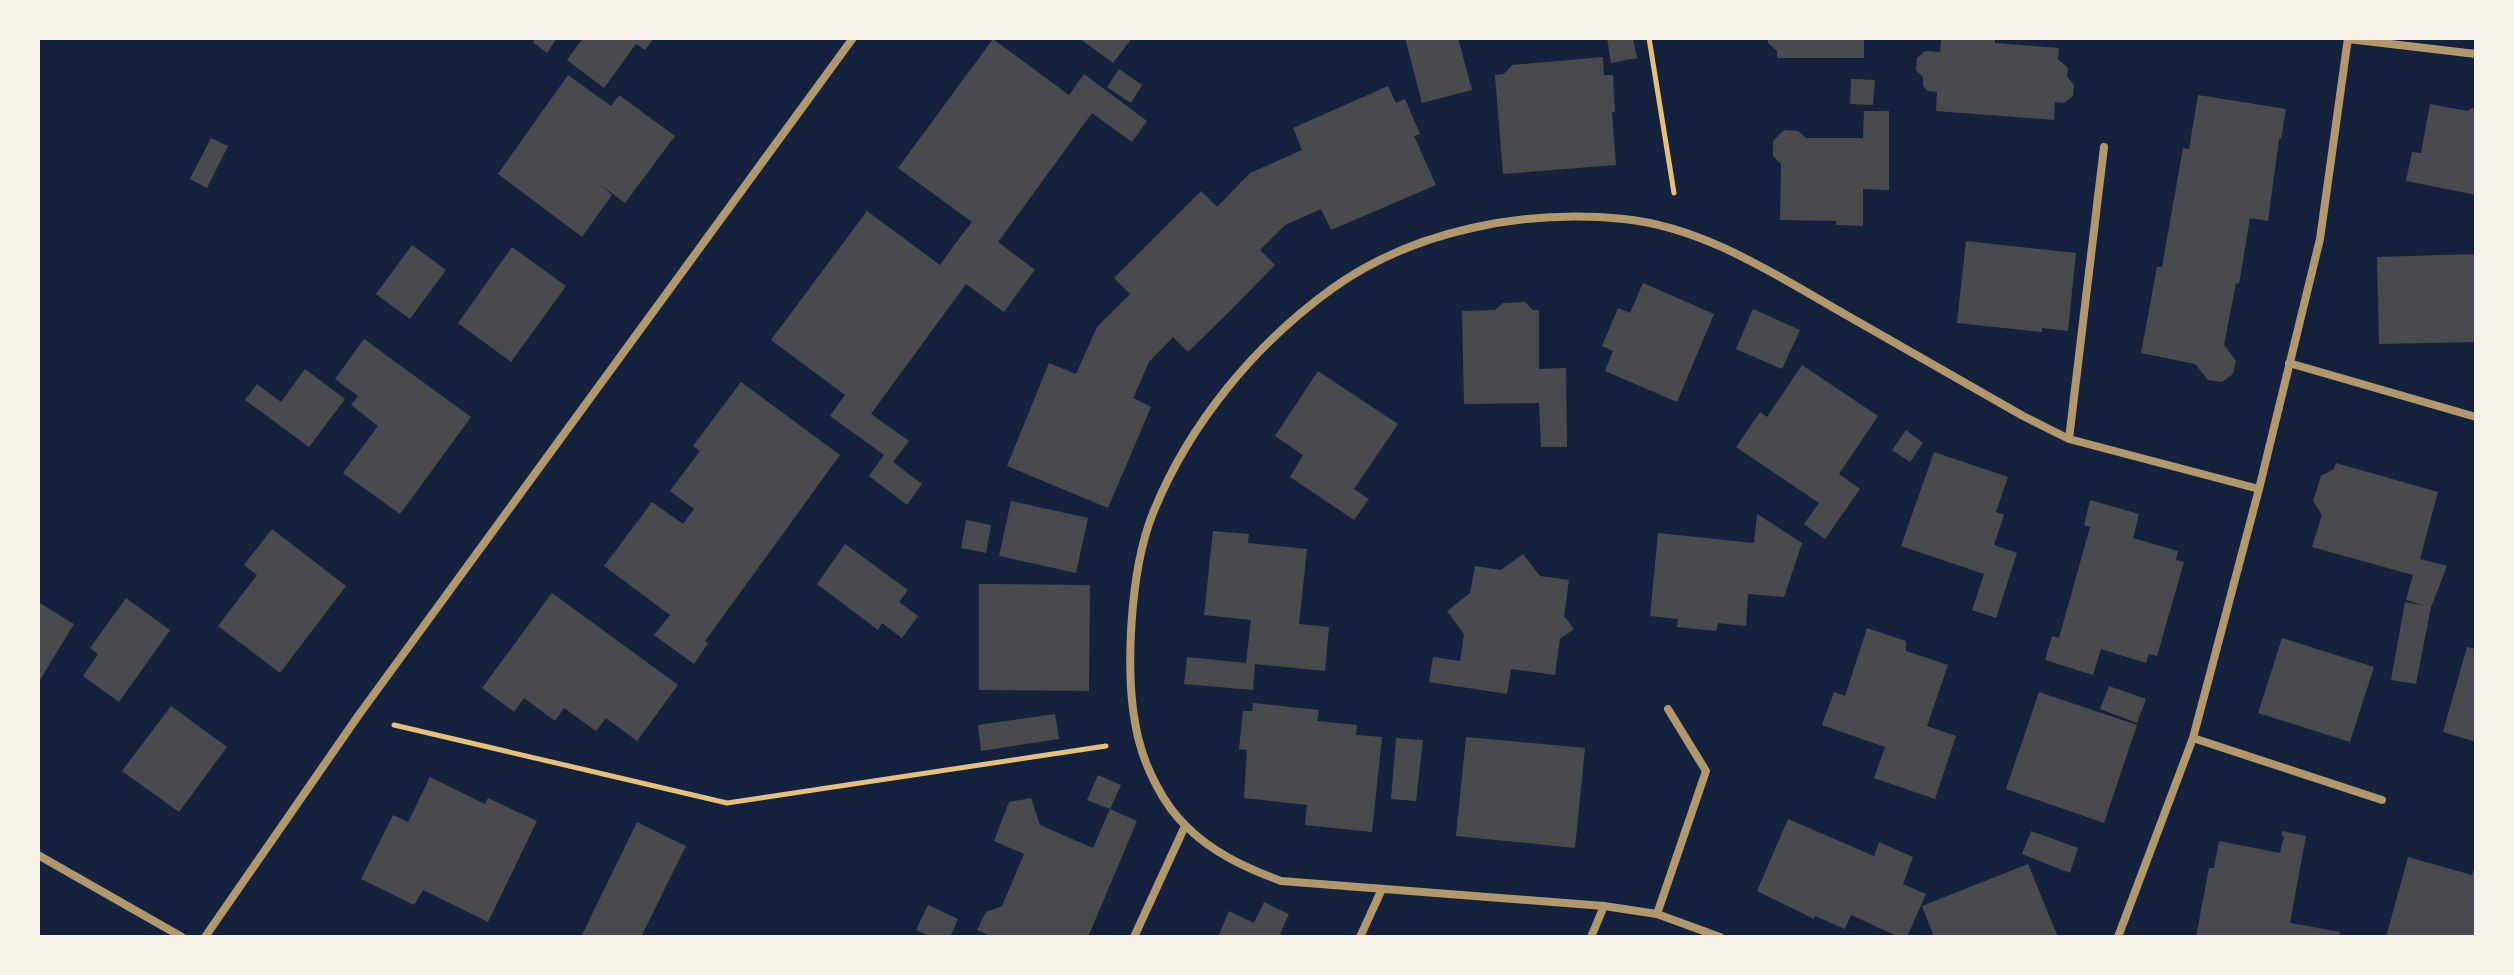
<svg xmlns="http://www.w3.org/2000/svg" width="2514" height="975" font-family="'Space Grotesk',sans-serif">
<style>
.building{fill:#48494c}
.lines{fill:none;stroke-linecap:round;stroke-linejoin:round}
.path{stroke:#e5c07b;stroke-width:5}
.minor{stroke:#b1986c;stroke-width:8}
</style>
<rect width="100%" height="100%" fill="#14213d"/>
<path class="building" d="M 536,38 L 557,38 L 547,53 L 533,42 Z
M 583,38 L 654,38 L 645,50 L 636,44 L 604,88 L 567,60 Z
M 1079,38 L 1132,38 L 1113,63 Z
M 1405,38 L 1458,38 L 1472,90 L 1422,103 Z
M 1607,38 L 1633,38 L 1637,58 L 1611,63 Z
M 1768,38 L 1864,38 L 1864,58 L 1777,58 L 1777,51 L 1768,43 Z
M 1947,38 L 1995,38 L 1995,43 L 2059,48 L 2058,59 L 2068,68 L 2067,76 L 2074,85 L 2073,96 L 2064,103 L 2055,102 L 2054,120 L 1936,111 L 1937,92 L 1928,91 L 1923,86 L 1923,77 L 1916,70 L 1917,58 L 1925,51 L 1940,52 L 1941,40 Z
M 993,39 L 1069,95 L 1084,74 L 1147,121 L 1132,142 L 1092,113 L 998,242 L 1035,270 L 1019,291 L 1004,312 L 966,284 L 871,414 L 909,441 L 893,462 L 922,484 L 907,505 L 869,476 L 884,455 L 830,416 L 845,395 L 771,340 L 867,211 L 940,265 L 955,244 L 972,222 L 898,168 Z
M 1603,57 L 1604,75 L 1613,75 L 1615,112 L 1612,112 L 1616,165 L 1503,174 L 1495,75 L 1504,74 L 1512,65 Z
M 1119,69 L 1142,85 L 1131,103 L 1107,87 Z
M 568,75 L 611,106 L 619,95 L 675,136 L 625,203 L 598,183 L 612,195 L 582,237 L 498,174 Z
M 1851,79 L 1875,80 L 1873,105 L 1850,104 Z
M 1388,86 L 1396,103 L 1405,99 L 1420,134 L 1414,136 L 1436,185 L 1331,230 L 1321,209 L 1285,225 L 1260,250 L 1275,265 L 1232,309 L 1188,352 L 1173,337 L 1149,362 L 1133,398 L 1151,407 L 1108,508 L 1007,466 L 1049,363 L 1076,374 L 1097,327 L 1130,294 L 1114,278 L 1201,191 L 1217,207 L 1250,173 L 1302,150 L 1293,128 Z
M 2198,95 L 2286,109 L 2281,139 L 2279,139 L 2268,221 L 2250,218 L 2239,284 L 2236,283 L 2224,345 L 2236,361 L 2233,374 L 2222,382 L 2208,380 L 2195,364 L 2141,353 L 2157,267 L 2162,267 L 2183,148 L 2189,149 Z
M 2430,104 L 2467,111 L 2476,106 L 2476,195 L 2406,181 L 2412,152 L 2421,153 Z
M 1864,111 L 1889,111 L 1889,190 L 1863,189 L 1863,226 L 1836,225 L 1836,221 L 1780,220 L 1781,164 L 1773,156 L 1773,141 L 1784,130 L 1798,131 L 1806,138 L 1863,138 Z
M 211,138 L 228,146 L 207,188 L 190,179 Z
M 1966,241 L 2076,253 L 2068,331 L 2042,328 L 2042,332 L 1957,323 Z
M 412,245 L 446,270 L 410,319 L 376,294 Z
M 512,247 L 566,286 L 511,362 L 458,323 Z
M 2476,254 L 2476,342 L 2379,344 L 2377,257 Z
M 1643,283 L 1714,314 L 1677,402 L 1605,371 L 1613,351 L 1602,346 L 1618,308 L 1630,313 Z
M 1525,302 L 1533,310 L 1539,310 L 1539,369 L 1566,368 L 1567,447 L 1541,447 L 1539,403 L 1464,404 L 1462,311 L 1495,310 L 1503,303 Z
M 1753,309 L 1800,330 L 1782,369 L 1736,349 Z
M 364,339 L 471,417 L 400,514 L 343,473 L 378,426 L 351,405 L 358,396 L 335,379 Z
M 1802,365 L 1878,416 L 1839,474 L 1860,489 L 1825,539 L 1804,524 L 1819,503 L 1736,447 L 1760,412 L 1767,417 Z
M 305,369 L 345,399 L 309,447 L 245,400 L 257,384 L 281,402 Z
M 1318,371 L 1398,424 L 1354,489 L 1369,499 L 1354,520 L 1290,477 L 1303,455 L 1275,436 Z
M 741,382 L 840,455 L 705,641 L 708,643 L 694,664 L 654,635 L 670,615 L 604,566 L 652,502 L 683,524 L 694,509 L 670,491 L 700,451 L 693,446 Z
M 1906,430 L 1923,443 L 1910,462 L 1892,450 Z
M 1934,452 L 2008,477 L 1996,512 L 2004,515 L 1994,545 L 2017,553 L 1996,618 L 1972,610 L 1984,574 L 1901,546 Z
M 2336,463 L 2438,492 L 2420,559 L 2447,566 L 2431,607 L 2416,684 L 2391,680 L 2405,602 L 2426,606 L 2406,600 L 2413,575 L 2312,547 L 2322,515 L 2313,501 L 2321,476 L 2334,469 Z
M 2090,500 L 2139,514 L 2133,538 L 2178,551 L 2176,560 L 2184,562 L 2157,656 L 2149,654 L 2146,663 L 2101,649 L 2093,675 L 2045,660 L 2052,636 L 2059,638 L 2061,631 L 2090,527 L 2084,525 Z
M 1011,501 L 1088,518 L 1076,573 L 999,556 Z
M 1757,514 L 1802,543 L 1784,597 L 1748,594 L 1746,626 L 1718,623 L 1716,631 L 1677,627 L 1678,619 L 1650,616 L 1658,533 L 1754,543 Z
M 966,520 L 991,525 L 986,553 L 961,548 Z
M 272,529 L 346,586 L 280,673 L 218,626 L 257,575 L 244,565 Z
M 1213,531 L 1249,534 L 1248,543 L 1307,549 L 1299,624 L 1329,627 L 1325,671 L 1255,664 L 1253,690 L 1184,684 L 1187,657 L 1246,663 L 1251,620 L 1204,615 Z
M 845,544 L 908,590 L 899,602 L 918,616 L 902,638 L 882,623 L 878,630 L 817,584 Z
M 1523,554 L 1540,576 L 1569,580 L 1564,616 L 1574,629 L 1560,639 L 1555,675 L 1511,669 L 1507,694 L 1429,682 L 1433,657 L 1460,661 L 1464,634 L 1447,611 L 1470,593 L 1475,566 L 1501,570 Z
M 979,584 L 1090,585 L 1089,691 L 979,690 Z
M 552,593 L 678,685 L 637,741 L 606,718 L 596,731 L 564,708 L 555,721 L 524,698 L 514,712 L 482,688 Z
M 126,598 L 170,630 L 119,702 L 83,676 L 98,654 L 90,648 Z
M 38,602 L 74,624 L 38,683 Z
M 1867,628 L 1906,641 L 1906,651 L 1948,665 L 1927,726 L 1956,736 L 1935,799 L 1874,778 L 1885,747 L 1822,725 L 1834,692 L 1845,696 Z
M 2282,638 L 2374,667 L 2350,742 L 2258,713 Z
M 2467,647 L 2476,649 L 2476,742 L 2443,732 Z
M 2109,686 L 2146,699 L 2137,723 L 2100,709 Z
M 2039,692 L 2137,725 L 2104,823 L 2006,789 Z
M 1253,703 L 1319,710 L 1317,721 L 1357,725 L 1356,735 L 1382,737 L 1372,832 L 1305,825 L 1307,805 L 1244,798 L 1247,750 L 1239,749 L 1243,711 L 1252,711 Z
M 171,706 L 227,747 L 179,812 L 122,771 Z
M 1055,714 L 1059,739 L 981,751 L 978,725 Z
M 1466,737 L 1585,748 L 1575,848 L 1456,836 Z
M 1396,738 L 1423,740 L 1416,801 L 1391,799 Z
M 1098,775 L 1121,785 L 1110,809 L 1087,800 Z
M 430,777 L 485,804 L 488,798 L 537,821 L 488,922 L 423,890 L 414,905 L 361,879 L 393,815 L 408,822 Z
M 1031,798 L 1040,825 L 1093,848 L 1110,809 L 1137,821 L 1088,937 L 993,937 L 977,930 L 986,912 L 1002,906 L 1024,854 L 994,841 L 1009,802 Z
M 1788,819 L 1874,856 L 1879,842 L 1913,857 L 1903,884 L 1926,894 L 1907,937 L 1899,937 L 1851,915 L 1845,929 L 1815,916 L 1814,919 L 1757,891 Z
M 637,822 L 686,846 L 641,937 L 581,937 Z
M 2031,831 L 2078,848 L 2070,873 L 2022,854 Z
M 2282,831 L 2306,836 L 2290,923 L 2340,932 L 2339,937 L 2196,937 L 2209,868 L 2214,868 L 2219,841 L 2280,853 L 2284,836 L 2282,836 Z
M 2408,857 L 2472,875 L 2476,863 L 2476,937 L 2386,937 Z
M 2028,864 L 2058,937 L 1934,937 L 1922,906 Z
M 1264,902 L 1289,914 L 1280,934 L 1288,937 L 1218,937 L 1229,911 L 1254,923 Z
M 928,905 L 958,919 L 950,937 L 932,937 L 916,930 Z"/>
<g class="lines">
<path class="path" d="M 1649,38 L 1674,193
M 394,725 L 727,803 L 1106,746"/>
<path class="minor" d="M 2348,39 L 2476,54
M 2289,363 L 2476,417
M 2069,439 L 2104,147
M 2193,738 L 2382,800
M 38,855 L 182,937
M 1657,914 L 1706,771 L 1668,709
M 205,937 L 358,716 L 853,38
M 1134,937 L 1185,826
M 1360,937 L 1382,889
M 1591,937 L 1604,906
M 1720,937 L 1657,914 L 1604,906 L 1281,881 C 1246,868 1211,852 1185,825 C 1164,805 1146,769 1139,741 C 1123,680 1130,570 1153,513 C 1189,424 1255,344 1333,288 C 1414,230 1525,209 1624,219 C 1705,227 1779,277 1848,316 C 1906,349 1965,383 2023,416 L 2069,439 L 2259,489
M 2118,937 L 2193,738 L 2259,489 L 2320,239 L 2348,38"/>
</g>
<rect width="2514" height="975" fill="none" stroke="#f6f1e7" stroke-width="80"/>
</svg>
